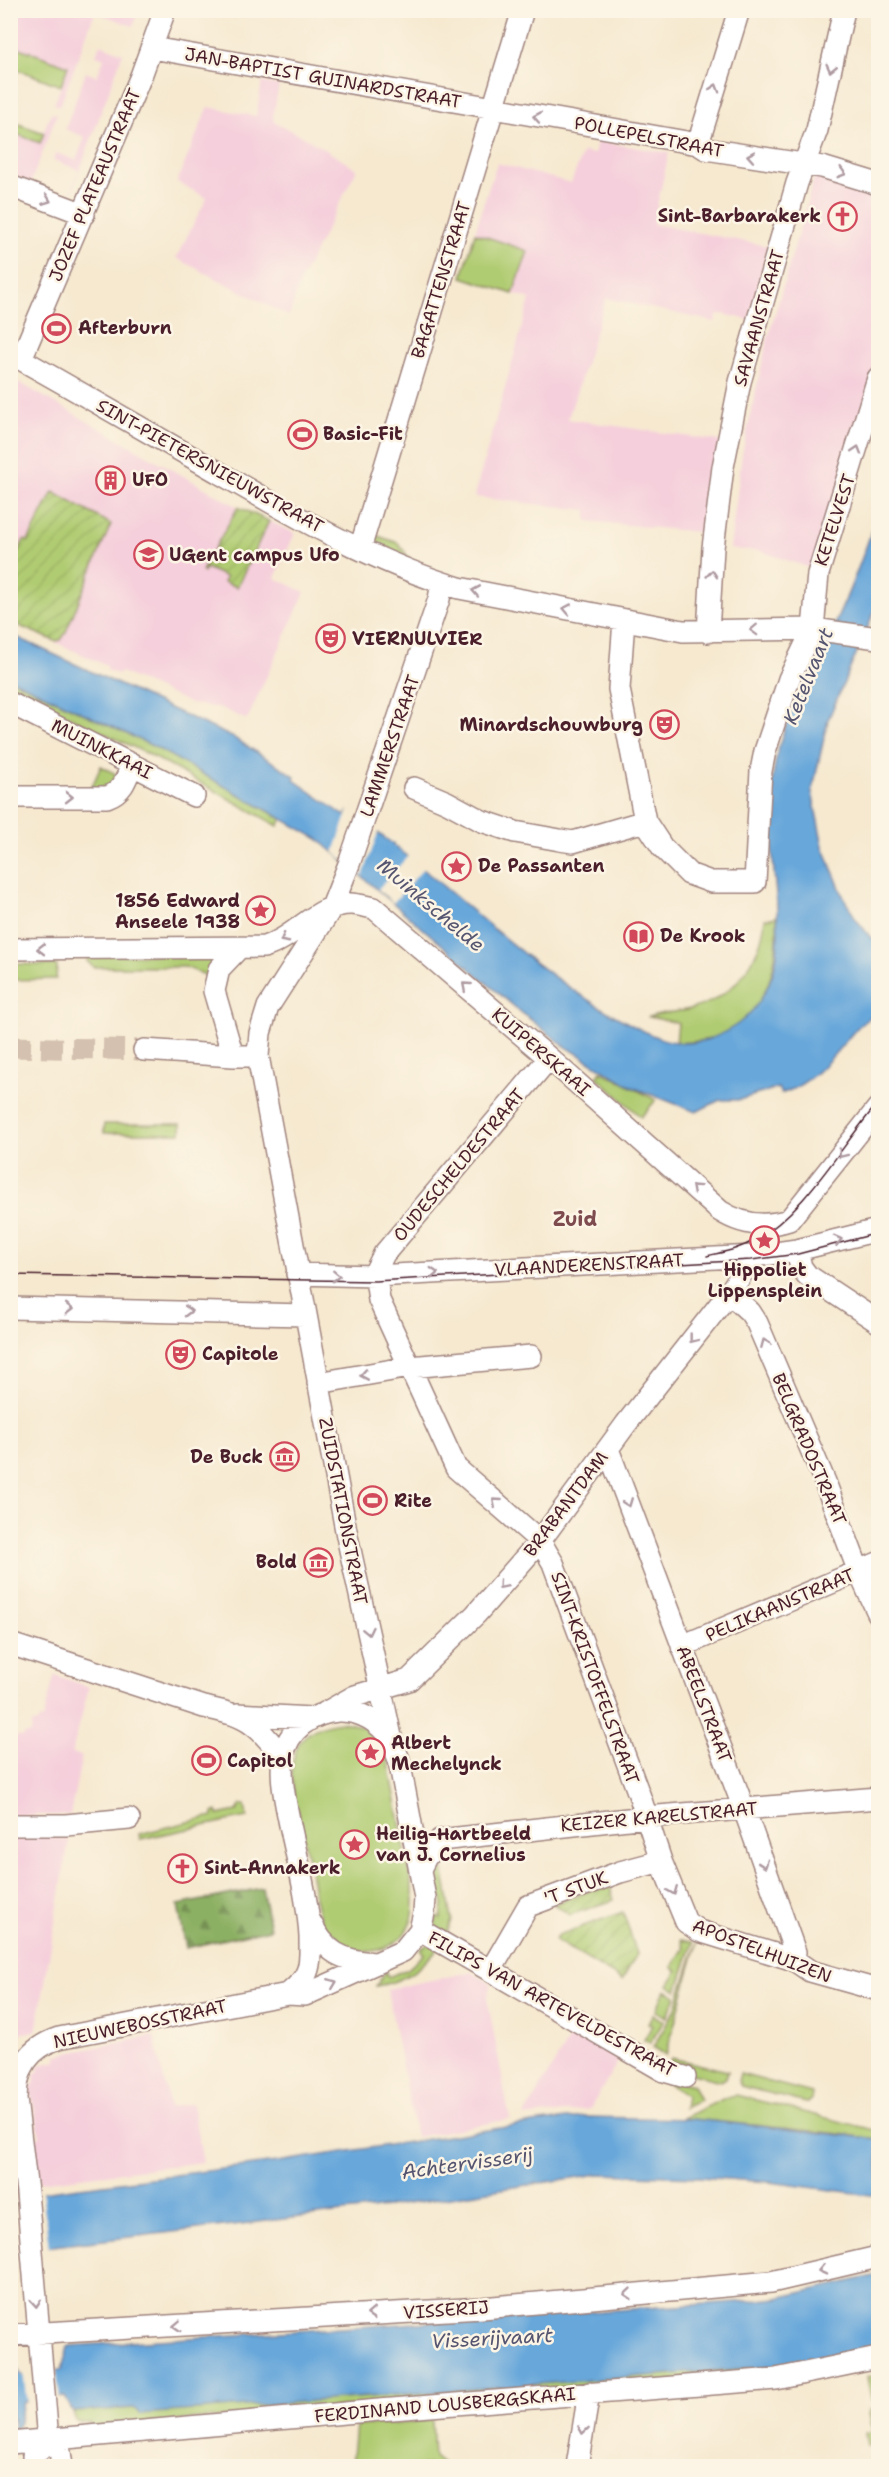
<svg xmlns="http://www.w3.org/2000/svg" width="889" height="2477" font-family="'Shantell Sans',sans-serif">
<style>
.built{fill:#f5cfdb}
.green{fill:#b0cc72;stroke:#7d764e;stroke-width:1.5}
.forest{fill:url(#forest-firs);stroke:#6b6848;stroke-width:1.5}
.garden{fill:url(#garden-furrows);stroke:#7d764e;stroke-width:1.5}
.water{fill:#67a7da;stroke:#586382;stroke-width:1.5}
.pier{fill:#f6e9d0}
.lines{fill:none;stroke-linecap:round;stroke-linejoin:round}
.minor-tunnel{stroke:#d4c1af;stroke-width:21;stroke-dasharray:21 10;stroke-linecap:butt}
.minor-casing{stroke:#a0847e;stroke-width:24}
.minor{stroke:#fff;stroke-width:21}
.tram{stroke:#4a1f2b;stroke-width:1.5}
.oneway{stroke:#ae9aa0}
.labels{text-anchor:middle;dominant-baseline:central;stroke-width:5;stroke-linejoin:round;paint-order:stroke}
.street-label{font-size:18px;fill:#4a1f2b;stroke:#fcf5e5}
.poi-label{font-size:18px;font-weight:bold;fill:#4a1f2b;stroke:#fcf5e5;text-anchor:start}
.water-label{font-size:20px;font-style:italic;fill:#565571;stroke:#fcf5e5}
.neighbourhood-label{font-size:20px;font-weight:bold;fill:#7e4b4e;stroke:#fcf5e5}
</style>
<defs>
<pattern id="forest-firs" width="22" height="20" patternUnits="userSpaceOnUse" patternTransform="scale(1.5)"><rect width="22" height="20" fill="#8cb064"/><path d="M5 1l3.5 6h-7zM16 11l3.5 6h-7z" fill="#748f53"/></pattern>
<pattern id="garden-furrows" width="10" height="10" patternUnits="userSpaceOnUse" patternTransform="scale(1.5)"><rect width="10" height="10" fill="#b0cc72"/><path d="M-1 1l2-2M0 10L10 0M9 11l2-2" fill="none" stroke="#99af63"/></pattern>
</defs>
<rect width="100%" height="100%" fill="#fcf5e5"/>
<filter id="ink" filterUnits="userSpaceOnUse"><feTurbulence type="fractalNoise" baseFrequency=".0167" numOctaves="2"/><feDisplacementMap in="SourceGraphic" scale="12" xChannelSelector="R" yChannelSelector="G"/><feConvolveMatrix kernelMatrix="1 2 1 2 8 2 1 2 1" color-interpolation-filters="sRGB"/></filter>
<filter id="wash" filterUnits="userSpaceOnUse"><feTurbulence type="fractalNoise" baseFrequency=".008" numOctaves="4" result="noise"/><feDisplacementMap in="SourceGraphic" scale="24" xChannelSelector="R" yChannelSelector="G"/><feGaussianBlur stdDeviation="1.35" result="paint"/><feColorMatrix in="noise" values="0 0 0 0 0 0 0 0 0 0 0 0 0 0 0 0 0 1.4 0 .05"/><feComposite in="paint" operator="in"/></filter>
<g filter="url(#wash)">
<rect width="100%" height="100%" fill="#f6e9d0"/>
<path class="built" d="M 10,11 L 139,11 L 133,26 L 95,12 L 60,106 L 54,104 L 61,86 L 11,67 Z
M 100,44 L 123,53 L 68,202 L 41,191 L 42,186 L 11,175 L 10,121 L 43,133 L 51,113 L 57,114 L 31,182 L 43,186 L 41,191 L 67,201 L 79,170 L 53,160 L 56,153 L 76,160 L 85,137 L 65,129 L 86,72 L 97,76 L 104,58 L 96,55 Z
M 262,82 L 279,85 L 273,116 L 274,122 L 304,137 L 357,169 L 300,281 L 289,316 L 176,258 L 207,198 L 177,182 L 208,107 L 256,116 Z
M 597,141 L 669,153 L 653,224 L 768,246 L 749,320 L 724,314 L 717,315 L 715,322 L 606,298 L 568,419 L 720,441 L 708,533 L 587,521 L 587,510 L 474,497 L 530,299 L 462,277 L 484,202 L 497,163 L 571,183 L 583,152 L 594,154 Z
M 816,172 L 878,190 L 878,364 L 840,490 L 813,569 L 760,551 L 730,549 L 742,455 L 755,394 L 768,338 Z
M 11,378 L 238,507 L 295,533 L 275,578 L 305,592 L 247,720 L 221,708 L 192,704 L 121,672 L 118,674 L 107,670 L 107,666 L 11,622 Z
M 55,1674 L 62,1679 L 64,1678 L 89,1687 L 72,1753 L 82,1756 L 70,1815 L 11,1815 L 11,1751 L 16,1736 L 24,1737 L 24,1734 L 31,1734 L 32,1723 L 38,1723 L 39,1719 L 43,1720 Z
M 53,1832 L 53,1838 L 69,1840 L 40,2011 L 36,2031 L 11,2035 L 11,1835 L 32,1836 L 33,1833 Z
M 471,1972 L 492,1984 L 487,1998 L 510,2119 L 416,2137 L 387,1989 Z
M 573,2032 L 619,2060 L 590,2109 L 523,2117 Z
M 154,2036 L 170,2107 L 192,2103 L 203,2162 L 40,2182 L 30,2140 L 40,2137 L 30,2088 L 35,2082 L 34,2073 L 38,2072 L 39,2065 L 57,2061 L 57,2055 Z"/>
<path class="green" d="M 11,45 L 68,66 L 61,86 L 11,67 Z
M 10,121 L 44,133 L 40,143 L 11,132 Z
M 475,233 L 528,251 L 513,294 L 462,277 Z
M 372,534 L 398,543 L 409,558 L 375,541 Z
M 10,679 L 157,748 L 282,819 L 278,826 L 152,756 L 11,689 Z
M 101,766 L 116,774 L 112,785 L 90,791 Z
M 777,917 C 779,968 767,1019 713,1038 C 701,1042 689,1042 676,1043 L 678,1023 L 649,1017 C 662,1011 680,1013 694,1008 C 735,996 761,960 765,919 Z
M 88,955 L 214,955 L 208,976 L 185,967 L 93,967 L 87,961 Z
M 11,964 L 57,965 L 56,979 L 11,980 Z
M 601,1071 L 656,1100 L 641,1117 L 597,1077 Z
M 104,1124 L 181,1124 L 181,1133 L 104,1133 Z
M 341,1722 C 370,1725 379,1736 389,1763 L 414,1899 C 414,1908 414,1917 409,1926 C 394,1957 349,1960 328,1933 C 325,1929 322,1923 320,1917 C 314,1900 312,1880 309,1863 C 304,1836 291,1794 292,1768 C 293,1760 295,1752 298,1745 C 307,1729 324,1724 341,1722 Z
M 241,1805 L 245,1805 L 247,1817 L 140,1839 L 139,1834 L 213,1816 L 213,1813 L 217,1811 L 218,1815 L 237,1811 Z
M 443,1867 L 452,1920 L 447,1934 L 435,1929 L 436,1916 L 441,1918 L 443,1906 L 438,1875 L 432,1875 L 432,1869 Z
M 681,1940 L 693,1942 L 677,1991 L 668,1985 L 677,1971 L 672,1967 L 684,1948 Z
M 697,1943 L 666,2055 L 653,2047 L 675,2010 Z
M 428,1944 L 438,1948 C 421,1969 403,1982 376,1986 L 386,1971 L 388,1977 L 408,1969 L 424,1954 L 420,1949 Z
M 665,1990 L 676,1996 L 667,2017 L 656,2011 Z
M 653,2015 L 664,2021 L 650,2043 L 644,2040 L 652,2026 L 648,2023 Z
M 671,2058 L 728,2071 L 726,2078 L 721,2081 L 672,2069 L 669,2066 Z
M 740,2074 L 812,2093 L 811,2100 L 806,2103 L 741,2086 L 738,2081 Z
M 669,2079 L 693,2085 L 700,2100 L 684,2108 L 686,2095 L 665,2082 Z
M 736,2095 L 878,2131 L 878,2139 L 832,2133 L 683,2118 L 727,2097 Z
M 878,2345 L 878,2351 L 773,2372 L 90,2428 L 90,2423 L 76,2421 L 73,2412 L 751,2368 L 801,2363 Z
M 878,2375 L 878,2448 L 867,2446 L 865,2433 L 873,2431 L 869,2413 L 870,2410 L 877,2409 L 876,2401 L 872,2402 L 867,2377 Z
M 432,2420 L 434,2457 L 445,2466 L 352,2466 L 356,2426 Z"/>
<path class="forest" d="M 262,1888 L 270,1929 L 186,1948 L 178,1905 Z"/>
<path class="garden" d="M 53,492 L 111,524 L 65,634 L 61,640 L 55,641 L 10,622 L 11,565 L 24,540 L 28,541 Z
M 238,507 L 269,521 L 237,587 L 224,582 L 226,577 L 206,568 L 204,572 L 202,571 Z
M 609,1884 L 614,1900 L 570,1915 L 554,1904 Z
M 623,1912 L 637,1954 L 622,1980 L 555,1940 L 558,1935 Z"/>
<path class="water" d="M 878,512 L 878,603 L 828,720 L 812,792 L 823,846 L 844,898 L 856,919 L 871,938 L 878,940 L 878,1010 C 872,1017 863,1022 857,1028 C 834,1054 816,1082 781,1094 L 778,1088 L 739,1100 L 720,1100 L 696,1112 L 632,1087 L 563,1045 L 517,1009 L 318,839 L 157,748 L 11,679 L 10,634 L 234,738 L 295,776 L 294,780 L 345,816 L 348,811 C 441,875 517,962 617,1017 C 635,1026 655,1039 675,1042 C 698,1046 721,1036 739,1023 C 760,1007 774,980 777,953 C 779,939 777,923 777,908 C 774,865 767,820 773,777 C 778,733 801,690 818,649 C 833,642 871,534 878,512 Z
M 585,2117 L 692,2119 L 878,2139 L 878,2196 L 769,2182 L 700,2177 L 598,2174 L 387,2207 L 11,2251 L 10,2196 L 277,2162 L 540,2122 Z
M 878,2275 L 878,2345 L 801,2363 L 751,2368 L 141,2414 L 133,2408 L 73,2412 L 65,2397 L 23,2402 L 18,2426 L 14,2430 L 13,2419 L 11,2419 L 10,2355 L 21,2375 L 62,2370 L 68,2346 L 751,2301 L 777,2298 Z"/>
<path class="pier" d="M 349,810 L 379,830 L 363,876 L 334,852 Z
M 409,855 L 424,868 L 393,903 L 378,889 Z
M 42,2190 L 49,2248 L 10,2253 L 11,2194 Z
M 56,2368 L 60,2401 L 27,2404 L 23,2372 Z"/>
</g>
<g filter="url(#ink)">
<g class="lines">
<path class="minor-tunnel" d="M 10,1047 L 144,1050"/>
<defs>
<path id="minor" d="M 152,48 L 698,144 L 706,149 L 822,167 L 878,184
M 698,144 L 739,10
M 10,186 L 84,214
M 10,353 C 79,392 148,432 216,471 C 294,516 373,562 459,588 L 683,631 L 813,629 L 878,638
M 21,359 L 141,76 L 165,10
M 360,549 L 523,10
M 624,620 L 619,689 L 645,821 L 662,847 L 689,874 L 711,882 L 755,882 L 761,771 L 765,751 L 789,679 L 813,629 L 818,574 L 878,378
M 708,632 L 713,548 L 723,467 L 740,382 L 797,183 L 817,130 L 844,10
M 10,703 L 194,796
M 414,788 L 447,802 L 482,821 L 515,832 L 560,840 L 573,842 L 645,821
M 10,797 L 107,797 C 123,791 126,780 132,764
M 239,948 L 219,969 L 214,991 L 233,1056 L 258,1056
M 10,949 L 264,947 C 296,938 316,904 351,904 C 358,904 367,907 374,908 L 549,1058 L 720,1211 C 742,1225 764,1228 789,1220 L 878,1108
M 144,1050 L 233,1056
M 549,1058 L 384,1254 L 375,1272 L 379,1300 L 456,1468 L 540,1541 L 553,1563 L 640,1797 L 661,1861 L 686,1922 L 699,1931 L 794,1960 L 810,1971 L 878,1990
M 797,1250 L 801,1267 L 807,1275 L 878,1322
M 297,1274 L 375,1276 L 754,1256 L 797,1250 L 878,1230
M 729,1293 L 750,1312 L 757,1323 L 825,1482 L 859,1572 L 878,1613
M 10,1308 L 305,1315
M 318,1383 L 410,1367 L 531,1356
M 608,1449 L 744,1809 L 795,1952 L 794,1960
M 10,1644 L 204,1707 C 221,1711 239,1714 253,1725 C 265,1733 271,1746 284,1755
M 682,1646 L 878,1563
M 325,1713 L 355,1696 L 409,1680 L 476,1614 L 540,1541 L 626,1424 L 729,1293 L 754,1256
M 237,1714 L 311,1718
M 10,1825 L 66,1825 L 129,1819
M 420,1869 L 426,1857 L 440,1840 L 646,1817 L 878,1798
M 310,1921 C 325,1952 341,1961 375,1963
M 420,1930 L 664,2071 L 685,2077
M 491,1970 L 528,1906 L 620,1872 L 661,1861
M 288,1994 C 297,1987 305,1980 308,1969 C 311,1959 310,1948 310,1937 C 308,1898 297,1859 289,1820 C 285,1800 280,1778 283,1757 C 287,1730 312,1713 338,1711 C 362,1710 379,1722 392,1740
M 10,2335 L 482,2308 L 771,2282 L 878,2257
M 48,2440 L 27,2192 L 16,2099 C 16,2068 29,2048 59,2038 L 288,1994 L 305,1995 L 403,1951 L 420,1930 L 424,1913 L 425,1898 L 399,1760 L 392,1741 L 347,1536 L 258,1056 L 260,1033 L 268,1007 L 332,907 L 349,864 L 439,599 L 442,583
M 48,2440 L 60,2452 L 62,2466
M 10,2443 L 379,2410 L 776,2379 L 878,2358
M 34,2466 L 33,2456 L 48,2440
M 577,2466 L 589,2393"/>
</defs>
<use href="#minor" class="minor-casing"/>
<use href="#minor" class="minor"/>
<path class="tram" d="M 707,1256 C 723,1252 740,1249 755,1240 C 805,1212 841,1146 878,1103
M 10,1275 L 375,1281 L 751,1260 L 798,1254 L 878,1233"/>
</g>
<defs><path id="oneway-chevron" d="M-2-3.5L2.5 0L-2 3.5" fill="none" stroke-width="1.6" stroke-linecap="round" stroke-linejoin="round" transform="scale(1.5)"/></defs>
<g class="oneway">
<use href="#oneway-chevron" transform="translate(831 68) rotate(103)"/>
<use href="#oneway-chevron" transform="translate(715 88) rotate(-73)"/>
<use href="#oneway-chevron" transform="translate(537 117) rotate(-170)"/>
<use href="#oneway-chevron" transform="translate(751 156) rotate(-170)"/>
<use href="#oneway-chevron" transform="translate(842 173) rotate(16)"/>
<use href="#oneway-chevron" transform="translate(47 200) rotate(21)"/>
<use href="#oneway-chevron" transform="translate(857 450) rotate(-73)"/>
<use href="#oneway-chevron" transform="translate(712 574) rotate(-86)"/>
<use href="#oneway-chevron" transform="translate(476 591) rotate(-170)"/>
<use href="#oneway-chevron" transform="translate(567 609) rotate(-169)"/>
<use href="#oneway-chevron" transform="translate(754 630) rotate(178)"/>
<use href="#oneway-chevron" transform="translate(69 797)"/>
<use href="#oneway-chevron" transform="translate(284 939) rotate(152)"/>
<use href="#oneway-chevron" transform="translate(41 949) rotate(180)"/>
<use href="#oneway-chevron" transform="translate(466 986) rotate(-139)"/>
<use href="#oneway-chevron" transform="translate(842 1154) rotate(128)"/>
<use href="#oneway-chevron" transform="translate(695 1188) rotate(-138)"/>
<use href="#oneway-chevron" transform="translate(838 1240) rotate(-14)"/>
<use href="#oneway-chevron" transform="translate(434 1273) rotate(-3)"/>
<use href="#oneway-chevron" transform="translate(336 1276) rotate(2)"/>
<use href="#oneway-chevron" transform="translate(69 1309) rotate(1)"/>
<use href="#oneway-chevron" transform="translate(188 1311) rotate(1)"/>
<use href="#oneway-chevron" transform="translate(693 1339) rotate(128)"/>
<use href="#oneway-chevron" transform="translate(765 1343) rotate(-113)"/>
<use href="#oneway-chevron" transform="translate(364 1375) rotate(170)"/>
<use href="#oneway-chevron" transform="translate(496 1502) rotate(-139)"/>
<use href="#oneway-chevron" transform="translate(628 1503) rotate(69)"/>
<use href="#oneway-chevron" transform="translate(502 1585) rotate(131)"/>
<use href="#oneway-chevron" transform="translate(368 1631) rotate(78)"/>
<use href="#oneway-chevron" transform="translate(764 1864) rotate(71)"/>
<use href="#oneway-chevron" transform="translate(673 1891) rotate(68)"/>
<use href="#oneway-chevron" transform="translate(333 1983) rotate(-22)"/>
<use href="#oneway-chevron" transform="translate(822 2270) rotate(167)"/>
<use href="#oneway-chevron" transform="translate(628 2294) rotate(175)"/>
<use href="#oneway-chevron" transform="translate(36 2303) rotate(86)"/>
<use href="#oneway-chevron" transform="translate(371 2314) rotate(177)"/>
<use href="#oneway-chevron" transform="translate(177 2326) rotate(177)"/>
<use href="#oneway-chevron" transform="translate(583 2430) rotate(99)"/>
</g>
</g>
<defs>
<symbol id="church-ring" viewBox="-11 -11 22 22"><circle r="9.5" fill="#fcf5e5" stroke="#d1495b" stroke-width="1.5"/><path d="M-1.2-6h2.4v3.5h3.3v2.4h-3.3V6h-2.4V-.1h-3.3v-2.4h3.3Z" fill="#d1495b"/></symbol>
<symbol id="stadium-ring" viewBox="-11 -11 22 22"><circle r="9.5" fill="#fcf5e5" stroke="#d1495b" stroke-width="1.5"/><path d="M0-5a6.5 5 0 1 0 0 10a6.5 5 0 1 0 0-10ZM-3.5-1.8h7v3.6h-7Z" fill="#d1495b"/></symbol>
<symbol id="building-ring" viewBox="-11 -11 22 22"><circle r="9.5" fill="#fcf5e5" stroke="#d1495b" stroke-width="1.5"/><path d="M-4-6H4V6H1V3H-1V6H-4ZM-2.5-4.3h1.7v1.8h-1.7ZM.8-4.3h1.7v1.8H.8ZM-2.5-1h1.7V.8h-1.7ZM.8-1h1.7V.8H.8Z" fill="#d1495b"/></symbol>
<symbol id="university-ring" viewBox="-11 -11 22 22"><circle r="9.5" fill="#fcf5e5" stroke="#d1495b" stroke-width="1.5"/><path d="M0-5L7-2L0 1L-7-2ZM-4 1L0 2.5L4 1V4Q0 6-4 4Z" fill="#d1495b"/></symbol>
<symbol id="theatre-ring" viewBox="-11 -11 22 22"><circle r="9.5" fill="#fcf5e5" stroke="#d1495b" stroke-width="1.5"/><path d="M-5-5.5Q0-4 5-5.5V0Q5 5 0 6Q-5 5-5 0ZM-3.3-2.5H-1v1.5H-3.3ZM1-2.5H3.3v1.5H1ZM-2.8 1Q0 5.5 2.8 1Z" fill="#d1495b"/></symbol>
<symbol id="sight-ring" viewBox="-11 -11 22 22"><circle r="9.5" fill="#fcf5e5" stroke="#d1495b" stroke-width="1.5"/><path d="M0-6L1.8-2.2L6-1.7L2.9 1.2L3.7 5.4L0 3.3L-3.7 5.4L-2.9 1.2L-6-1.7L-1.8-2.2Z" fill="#d1495b"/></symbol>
<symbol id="library-ring" viewBox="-11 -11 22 22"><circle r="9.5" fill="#fcf5e5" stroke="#d1495b" stroke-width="1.5"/><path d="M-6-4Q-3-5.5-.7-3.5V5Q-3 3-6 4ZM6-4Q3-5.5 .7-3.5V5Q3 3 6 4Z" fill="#d1495b"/></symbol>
<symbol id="museum-ring" viewBox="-11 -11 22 22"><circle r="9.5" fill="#fcf5e5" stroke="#d1495b" stroke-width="1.5"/><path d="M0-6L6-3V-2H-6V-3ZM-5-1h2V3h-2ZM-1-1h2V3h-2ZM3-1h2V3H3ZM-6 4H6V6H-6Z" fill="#d1495b"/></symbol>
</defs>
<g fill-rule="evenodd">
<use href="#church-ring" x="826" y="200" width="33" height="33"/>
<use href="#stadium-ring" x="40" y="312" width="33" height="33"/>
<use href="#stadium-ring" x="286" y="418" width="33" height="33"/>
<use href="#building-ring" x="94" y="464" width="33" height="33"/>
<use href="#university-ring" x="132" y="538" width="33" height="33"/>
<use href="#theatre-ring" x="314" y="622" width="33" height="33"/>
<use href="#theatre-ring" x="648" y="708" width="33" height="33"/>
<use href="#sight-ring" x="440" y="850" width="33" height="33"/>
<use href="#sight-ring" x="244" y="894" width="33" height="33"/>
<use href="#library-ring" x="622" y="920" width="33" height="33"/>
<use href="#sight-ring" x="748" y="1224" width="33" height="33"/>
<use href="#theatre-ring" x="164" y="1338" width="33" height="33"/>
<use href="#museum-ring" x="268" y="1440" width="33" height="33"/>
<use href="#stadium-ring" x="356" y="1484" width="33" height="33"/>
<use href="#museum-ring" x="302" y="1546" width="33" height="33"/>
<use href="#sight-ring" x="354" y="1736" width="33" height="33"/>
<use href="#stadium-ring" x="190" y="1744" width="33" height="33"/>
<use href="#sight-ring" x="338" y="1828" width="33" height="33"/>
<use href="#church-ring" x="166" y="1852" width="33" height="33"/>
</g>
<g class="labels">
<g class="street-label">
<text transform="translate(323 78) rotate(10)">JAN-BAPTIST GUINARDSTRAAT</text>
<text transform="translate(649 137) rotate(11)">POLLEPELSTRAAT</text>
<text transform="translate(95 185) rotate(-67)">JOZEF PLATEAUSTRAAT</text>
<text transform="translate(441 280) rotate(-73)">BAGATTENSTRAAT</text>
<text transform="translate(759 318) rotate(-74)">SAVAANSTRAAT</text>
<text transform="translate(210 466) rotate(29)">SINT-PIETERSNIEUWSTRAAT</text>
<text transform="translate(835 520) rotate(-72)">KETELVEST</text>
<text transform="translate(390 746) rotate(-71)">LAMMERSTRAAT</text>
<text transform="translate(102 749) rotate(27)">MUINKKAAI</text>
<text transform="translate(541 1052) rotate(41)">KUIPERSKAAI</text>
<text transform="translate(459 1165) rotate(-50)">OUDESCHELDESTRAAT</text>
<text transform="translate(589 1265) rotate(-3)">VLAANDERENSTRAAT</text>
<text transform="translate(809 1449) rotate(67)">BELGRADOSTRAAT</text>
<text transform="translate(566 1504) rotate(-53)">BRABANTDAM</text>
<text transform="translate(343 1511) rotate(79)">ZUIDSTATIONSTRAAT</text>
<text transform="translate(780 1605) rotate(-23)">PELIKAANSTRAAT</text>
<text transform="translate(595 1678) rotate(70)">SINT-KRISTOFFELSTRAAT</text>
<text transform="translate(704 1704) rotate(69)">ABEELSTRAAT</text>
<text transform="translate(659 1817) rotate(-5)">KEIZER KARELSTRAAT</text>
<text transform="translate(576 1888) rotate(-20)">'T STUK</text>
<text transform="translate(762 1951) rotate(21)">APOSTELHUIZEN</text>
<text transform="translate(552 2004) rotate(29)">FILIPS VAN ARTEVELDESTRAAT</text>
<text transform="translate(140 2024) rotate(-12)">NIEUWEBOSSTRAAT</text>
<text transform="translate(446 2310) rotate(-4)">VISSERIJ</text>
<text transform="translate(445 2405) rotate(-5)">FERDINAND LOUSBERGSKAAI</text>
</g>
<g class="poi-label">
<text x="821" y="216" text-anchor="end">Sint-Barbarakerk</text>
<text x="78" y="328">Afterburn</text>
<text x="323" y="434">Basic-Fit</text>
<text x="132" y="480">UFO</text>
<text x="169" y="555">UGent campus Ufo</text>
<text x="352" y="639">VIERNULVIER</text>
<text x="643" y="725" text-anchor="end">Minardschouwburg</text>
<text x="478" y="866">De Passanten</text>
<text x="240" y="901" text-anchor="end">1856 Edward<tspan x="240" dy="21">Anseele 1938</tspan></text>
<text x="660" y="936">De Krook</text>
<text x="765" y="1270" text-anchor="middle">Hippoliet<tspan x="765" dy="21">Lippensplein</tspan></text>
<text x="202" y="1354">Capitole</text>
<text x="263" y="1457" text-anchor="end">De Buck</text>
<text x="394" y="1501">Rite</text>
<text x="297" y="1562" text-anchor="end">Bold</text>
<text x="391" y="1743">Albert<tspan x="391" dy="21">Mechelynck</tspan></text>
<text x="227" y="1761">Capitol</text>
<text x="376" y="1834">Heilig-Hartbeeld<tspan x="376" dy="21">van J. Cornelius</tspan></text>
<text x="204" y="1868">Sint-Annakerk</text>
</g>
<g class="water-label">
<text transform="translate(808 676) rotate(-68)">Ketelvaart</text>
<text transform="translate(431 905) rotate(40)">Muinkschelde</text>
<text transform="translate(467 2163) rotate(-8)">Achtervisserij</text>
<text transform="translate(492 2338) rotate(-3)">Visserijvaart</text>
</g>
<g class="neighbourhood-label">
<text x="575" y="1219">Zuid</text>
</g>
</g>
<rect width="889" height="2477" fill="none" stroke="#fcf5e5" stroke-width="36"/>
</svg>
